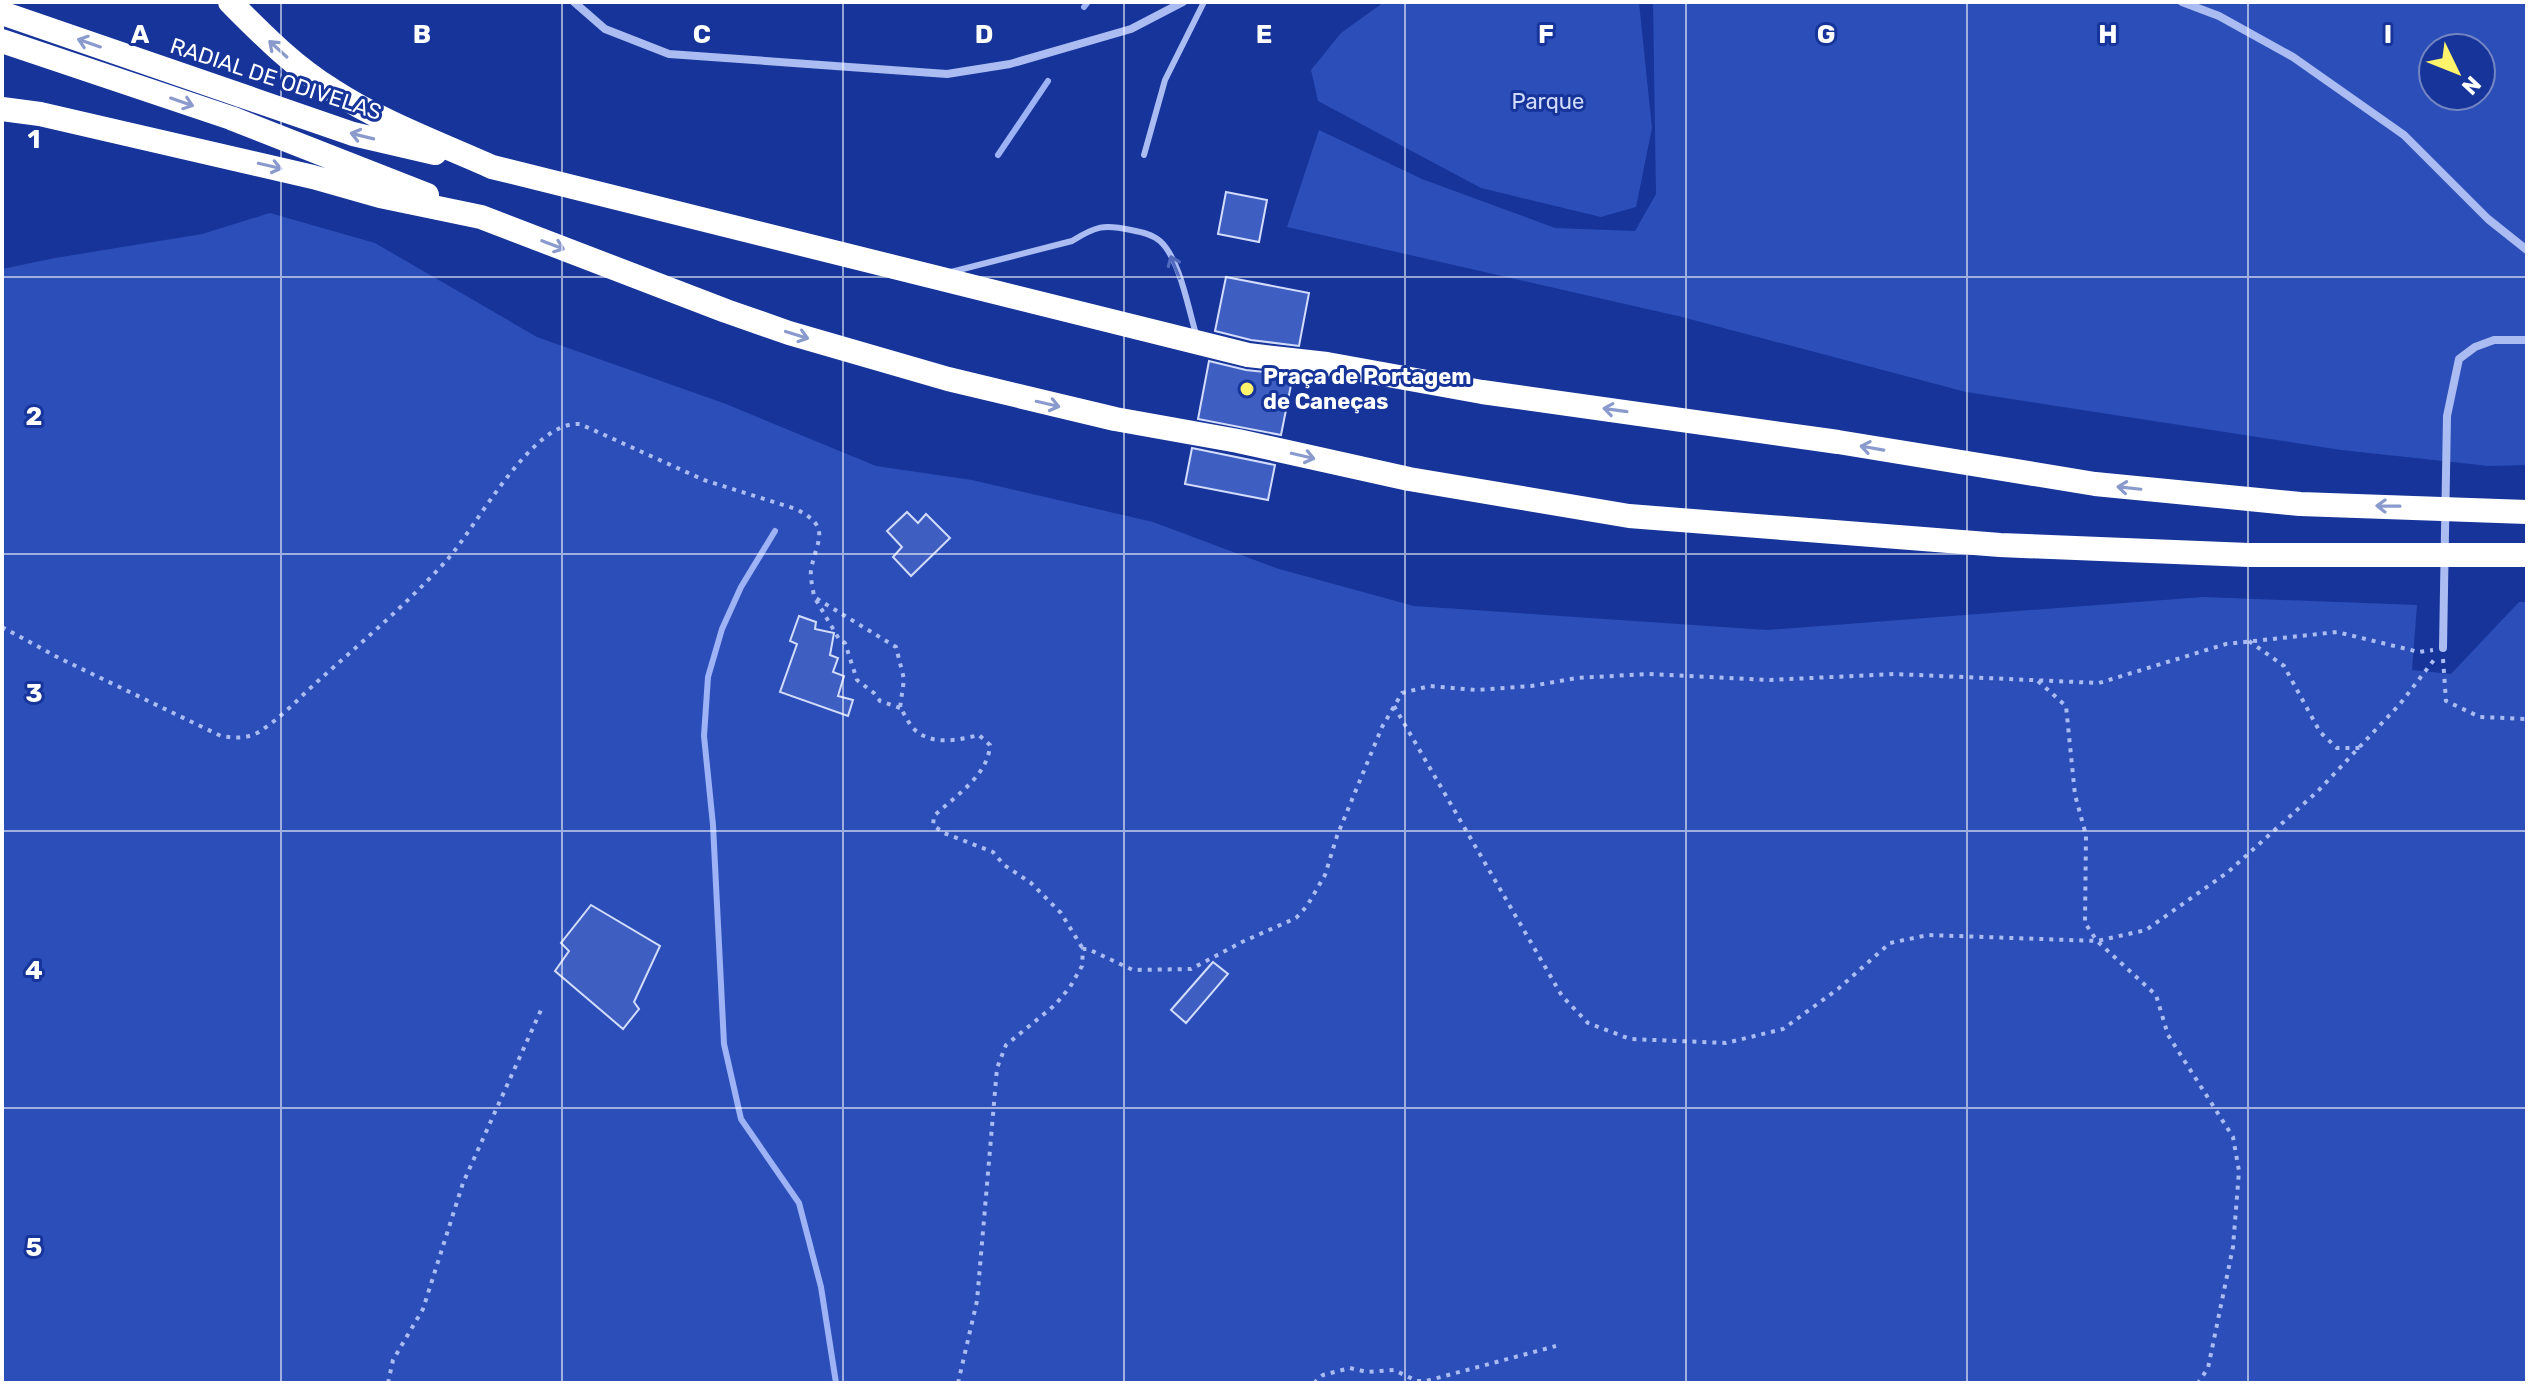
<svg xmlns="http://www.w3.org/2000/svg" width="2529" height="1385" font-family="Rubik,sans-serif">
<style>
.green{fill:#2c4eb9;fill-rule:evenodd}
.lines{fill:none;stroke-linecap:round;stroke-linejoin:round}
.stream{stroke:#9db3f5;stroke-width:6}
.building{fill:#3e5ec1;stroke:#d2dcfc;stroke-width:2}
.path{stroke:#aabcf2;stroke-width:4;stroke-dasharray:4 6;stroke-linecap:butt}
.lane{stroke:#aabcf2;stroke-width:6}
.street{stroke:#aabcf2;stroke-width:8}
.highway{stroke:#fff;stroke-width:24}
.oneway{stroke:#8a9acc}
.oneway2{stroke:#516abd}
.grid{fill:none;stroke:#fff;stroke-width:2;stroke-opacity:0.55}
.poi-dot{fill:#fff36b;stroke:#16349a;stroke-width:3}
.labels{text-anchor:middle;dominant-baseline:central;stroke-width:6;stroke-linejoin:round;paint-order:stroke}
.street-label{font-size:22px;fill:#fff;stroke:#16349a}
.park-label{font-size:22px;fill:#d2dcfc;stroke:#16349a}
.poi-label{font-size:22px;font-weight:bold;fill:#fff;stroke:#16349a;text-anchor:start}
.grid-label{font-size:26px;text-anchor:middle;font-weight:bold;fill:#fff;stroke:#16349a;stroke-width:6;stroke-linejoin:round;paint-order:stroke}
</style>
<rect width="100%" height="100%" fill="#16349a"/>
<path class="green" d="M 1384,2 L 1639,2 L 1652,128 L 1636,207 L 1601,217 L 1481,188 L 1318,101 L 1311,70 L 1341,33 Z
M 1653,2 L 2527,2 L 2527,465 L 2489,466 L 2341,450 L 1966,392 L 1682,317 L 1287,227 L 1319,130 L 1422,179 L 1555,228 L 1635,231 L 1656,194 ZM 2433,48 L 2481,48 L 2481,96 L 2433,96 Z
M 270,213 L 375,243 L 537,337 L 726,404 L 876,466 L 972,480 L 1153,522 L 1279,569 L 1414,606 L 1767,630 L 2203,597 L 2417,605 L 2412,670 L 2451,674 L 2519,602 L 2527,602 L 2527,1383 L 2,1383 L 2,269 L 55,258 L 202,234 Z"/>
<g class="lines">
<path class="stream" d="M 1084,7 L 1088,2
M 998,155 L 1048,81
M 775,531 L 741,587 L 722,629 L 708,677 L 704,736 L 713,825 L 724,1044 L 741,1119 L 799,1203 L 821,1287 L 836,1383"/>
</g>
<path class="building" d="M 1226,192 L 1267,200 L 1259,242 L 1218,234 Z
M 1226,277 L 1309,293 L 1299,346 L 1251,340 L 1215,331 Z
M 1209,361 L 1246,370 L 1293,375 L 1281,435 L 1198,419 Z
M 1192,448 L 1275,465 L 1268,500 L 1185,484 Z
M 907,512 L 918,523 L 926,514 L 950,538 L 911,576 L 893,557 L 902,547 L 887,531 Z
M 799,616 L 816,622 L 815,629 L 834,633 L 830,655 L 838,658 L 833,672 L 844,676 L 838,696 L 853,700 L 848,716 L 780,692 L 797,644 L 790,641 Z
M 591,905 L 660,946 L 634,1002 L 639,1009 L 623,1029 L 555,971 L 569,951 L 561,943 Z
M 1213,962 L 1228,974 L 1186,1023 L 1171,1010 Z"/>
<g class="lines">
<path class="path" d="M 816,600 L 839,639 L 845,643 L 857,680 L 874,693 L 880,701 L 900,708
M 2,627 L 59,658 L 221,736 C 234,738 245,739 257,733 C 279,720 299,698 318,681 C 362,642 408,603 447,560 C 477,526 532,420 580,424 L 704,480 L 796,509 C 833,528 816,540 811,570 C 810,578 813,588 814,597 L 896,647 L 904,679 L 900,708 C 905,714 909,725 915,730 C 933,746 959,740 979,735 L 990,745 C 988,776 955,796 934,816 L 933,825 L 944,833 L 993,852 L 1004,865 L 1031,883 L 1061,913 L 1083,949
M 2249,641 L 2284,666 L 2320,732 L 2337,748 L 2360,748
M 2443,659 L 2446,701 L 2480,717 L 2527,719
M 2038,681 L 2066,706 L 2075,795 L 2086,835 L 2085,923 L 2097,941 L 2156,995 L 2168,1035 L 2233,1137 L 2239,1171 L 2233,1247 L 2208,1368 L 2198,1383
M 1394,706 L 1562,996 L 1588,1023 L 1630,1039 L 1726,1043 L 1783,1029 L 1838,989 L 1890,943 L 1928,935 L 2097,941 L 2146,930 L 2228,872 L 2318,791 L 2400,704 L 2437,656
M 388,1383 L 393,1360 L 423,1309 L 463,1183 L 541,1010
M 958,1383 L 977,1301 L 997,1068 L 1006,1045 L 1055,1005 L 1070,987 L 1082,966 L 1083,949 L 1088,949 L 1133,970 L 1191,969 L 1242,942 L 1296,918 L 1307,906 L 1325,875 L 1337,836 L 1382,727 L 1402,693 L 1430,686 L 1476,690 L 1531,686 L 1577,678 L 1648,674 L 1770,680 L 1894,674 L 2099,683 L 2226,644 L 2337,632 L 2419,652 L 2433,650
M 1314,1383 L 1323,1375 L 1350,1368 L 1367,1372 L 1394,1370 L 1417,1381 L 1426,1381 L 1556,1346"/>
<path class="lane" d="M 1144,155 L 1165,80 L 1204,2
M 951,272 L 1072,241 C 1096,226 1104,224 1131,230 C 1141,232 1152,234 1160,241 C 1180,259 1188,308 1196,334"/>
<path class="street" d="M 574,2 L 605,29 L 669,54 L 947,74 L 1010,64 L 1131,29 L 1183,2
M 2182,2 L 2219,16 L 2293,57 L 2404,135 L 2488,219 L 2527,250
M 2443,648 L 2447,416 L 2459,359 L 2475,347 L 2494,340 L 2527,340"/>
<path class="highway" d="M 230,2 C 262,34 293,66 332,90 C 381,122 438,143 492,167 L 1248,355 L 1327,364 L 1482,392 L 1838,442 L 2095,484 L 2300,504 L 2527,512
M 2,13 L 353,134 L 435,153
M 2,41 L 231,118 L 427,195
M 2,109 L 40,114 L 313,177 L 380,196 L 481,217 L 726,311 L 789,333 L 948,379 L 1115,419 L 1238,441 L 1409,479 L 1629,516 L 2000,545 L 2249,555 L 2527,555"/>
</g>
<defs><path id="oneway-shaft" d="M-6 0H5M1.5-3L5.5 0L1.5 3" fill="none" stroke-width="1.6" stroke-linecap="round" stroke-linejoin="round" transform="scale(2)"/></defs>
<g class="oneway">
<use href="#oneway-shaft" transform="translate(89 43) rotate(-161)"/>
<use href="#oneway-shaft" transform="translate(278 49) rotate(-138)"/>
<use href="#oneway-shaft" transform="translate(182 102) rotate(19)"/>
<use href="#oneway-shaft" transform="translate(362 136) rotate(-166)"/>
<use href="#oneway-shaft" transform="translate(270 166) rotate(13)"/>
<use href="#oneway-shaft" transform="translate(553 245) rotate(21)"/>
<use href="#oneway-shaft" transform="translate(797 335) rotate(17)"/>
<use href="#oneway-shaft" transform="translate(1048 404) rotate(13)"/>
<use href="#oneway-shaft" transform="translate(1615 410) rotate(-172)"/>
<use href="#oneway-shaft" transform="translate(1872 448) rotate(-170)"/>
<use href="#oneway-shaft" transform="translate(1303 456) rotate(13)"/>
<use href="#oneway-shaft" transform="translate(2129 488) rotate(-174)"/>
<use href="#oneway-shaft" transform="translate(2388 506) rotate(-179)"/>
</g>
<use class="oneway2" href="#oneway-shaft" transform="translate(1175 267) rotate(-112)"/>
<path class="grid" d="M 281,2 L 281,1383M 562,2 L 562,1383M 843,2 L 843,1383M 1124,2 L 1124,1383M 1405,2 L 1405,1383M 1686,2 L 1686,1383M 1967,2 L 1967,1383M 2248,2 L 2248,1383M 2,277 L 2527,277M 2,554 L 2527,554M 2,831 L 2527,831M 2,1108 L 2527,1108"/>
<circle class="poi-dot" cx="1247" cy="389" r="8"/>
<g class="labels">
<g class="street-label">
<text transform="translate(276 79) rotate(18)">RADIAL DE ODIVELAS</text>
</g>
<g class="park-label">
<text x="1548" y="101">Parque</text>
</g>
<g class="poi-label">
<text x="1263" y="376">Praça de Portagem<tspan x="1263" dy="25">de Caneças</tspan></text>
</g>
</g>
<g class="grid-label">
<text x="140" y="43">A</text>
<text x="422" y="43">B</text>
<text x="702" y="43">C</text>
<text x="984" y="43">D</text>
<text x="1264" y="43">E</text>
<text x="1546" y="43">F</text>
<text x="1826" y="43">G</text>
<text x="2108" y="43">H</text>
<text x="2388" y="43">I</text>
<text x="34" y="148">1</text>
<text x="34" y="425">2</text>
<text x="34" y="702">3</text>
<text x="34" y="979">4</text>
<text x="34" y="1256">5</text>
</g>
<rect width="2529" height="1385" fill="none" stroke="#ffffff" stroke-width="8"/>
<g transform="translate(2457 72) rotate(133)"><circle r="38" fill="#16349a" stroke="#7385c2" stroke-width="2"/>
<path d="M0-6L14 30L0 20L-14 30Z" fill="#fff36b"/>
<text y="-12" font-size="22" font-weight="bold" text-anchor="middle" fill="#ffffff">N</text>
</g>
</svg>
